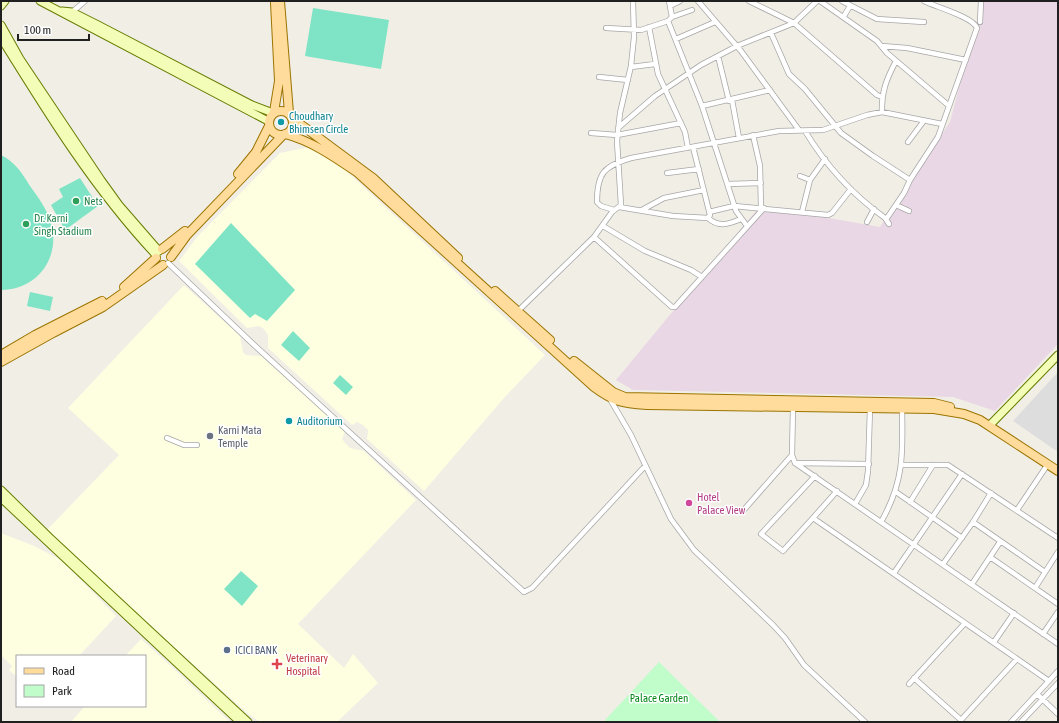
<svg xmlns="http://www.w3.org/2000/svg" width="1059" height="723" font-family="'Asap Condensed',sans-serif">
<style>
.residential{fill:#dedddd}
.industrial{fill:#ead7e5}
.education{fill:#fdffe0}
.park{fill:#c1fdca}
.pitch{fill:#7fe4c5}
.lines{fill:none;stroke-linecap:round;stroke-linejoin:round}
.street-casing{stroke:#a7a7a7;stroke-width:6}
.secondary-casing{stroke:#667d00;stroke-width:9}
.primary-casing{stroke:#9b7400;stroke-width:10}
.street{stroke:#fff;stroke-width:4.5}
.secondary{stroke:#f4fdb7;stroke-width:7}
.primary{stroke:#ffdc9c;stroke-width:8}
.culture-dot{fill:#0f9aa8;stroke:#fff;stroke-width:1.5}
.leisure-dot{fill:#2e9e5b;stroke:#fff;stroke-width:1.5}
.worship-dot{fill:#6b7280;stroke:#fff;stroke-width:1.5}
.hotel-dot{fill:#d1479c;stroke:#fff;stroke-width:1.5}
.service-dot{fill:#5c6f8a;stroke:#fff;stroke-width:1.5}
.health-dot{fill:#e0444e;stroke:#fff;stroke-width:1.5}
.labels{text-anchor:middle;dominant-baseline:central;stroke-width:3;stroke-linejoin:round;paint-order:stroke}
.culture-label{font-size:11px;fill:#0d838f;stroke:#fff;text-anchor:start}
.leisure-label{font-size:11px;fill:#27864d;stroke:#fff;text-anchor:start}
.worship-label{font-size:11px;fill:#5b616d;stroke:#fff;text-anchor:start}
.hotel-label{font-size:11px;fill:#b23c85;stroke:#fff;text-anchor:start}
.service-label{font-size:11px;fill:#4e5e75;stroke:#fff;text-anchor:start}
.health-label{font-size:11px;fill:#be3a42;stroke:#fff;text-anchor:start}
.park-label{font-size:11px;fill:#05861a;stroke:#fff}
</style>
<rect width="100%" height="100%" fill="#f1eee6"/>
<path class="residential" d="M 1058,372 L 1058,452 L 1013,421 Z"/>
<path class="industrial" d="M 982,1 L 1058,1 L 1058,344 L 995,411 L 953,397 L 633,390 L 616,380 L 760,206 L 880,227 L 950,122 Z"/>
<path class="education" d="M 309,147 L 342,167 L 545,355 L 504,398 L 424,491 L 367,439 L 368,430 L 363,425 L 357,422 L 352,425 L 268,348 L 268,335 L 264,329 L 259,326 L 247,328 L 179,261 L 197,237 L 280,153 Z
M 184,285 L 240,336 L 243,352 L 246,355 L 261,356 L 345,432 L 342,439 L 346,444 L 350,448 L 364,451 L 416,500 L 298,624 L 344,668 L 353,654 L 378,683 L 337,722 L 260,722 L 247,713 L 46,531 L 119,455 L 68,408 Z
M 1,533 L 34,546 L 61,560 L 116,616 L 79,656 L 17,656 L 17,677 L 9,670 L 12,666 L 1,655 Z
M 141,639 L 172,667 L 230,722 L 71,722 L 85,706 L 145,706 L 145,656 L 125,656 Z"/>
<path class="park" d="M 659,662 L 720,722 L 607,722 L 605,720 Z"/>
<path class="pitch" d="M 313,8 L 389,20 L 381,69 L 305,56 Z
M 1,155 C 15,162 22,173 30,186 C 38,197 47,209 51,223 C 61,258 37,290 1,290 Z
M 80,178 L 98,206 L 65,230 L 51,205 L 63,197 L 59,189 Z
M 231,223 L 295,290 L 267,321 L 255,314 L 250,318 L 195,264 Z
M 30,292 L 53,297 L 50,311 L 27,306 Z
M 293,331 L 310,348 L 299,361 L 281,345 Z
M 340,375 L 353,387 L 346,395 L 333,383 Z
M 241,571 L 258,586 L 242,606 L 224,589 Z"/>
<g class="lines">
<defs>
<path id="street" d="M 669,1 L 672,17
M 698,1 L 741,51 L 799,130
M 749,1 L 794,23 L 877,95 L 882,97
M 820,1 L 877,41 L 887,53 L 948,105
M 842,1 L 877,19 L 924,22
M 670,6 L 680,1
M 71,13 L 85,1
M 844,16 L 850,6
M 668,21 L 702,106 L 736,211 L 747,226
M 980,22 L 981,1
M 649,27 L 658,74 L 685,132 L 688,148
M 606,28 L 641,30 L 668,21 L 672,17 L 692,10
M 771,33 L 789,74 L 805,89 L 841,133 L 873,156 L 910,180 L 938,137 L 977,28 C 973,17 936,7 924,1
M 676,39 L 715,22
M 882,46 L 907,48 L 966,60
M 718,56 L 729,101
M 631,67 L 655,64
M 599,77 L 628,80
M 732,100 L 739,138
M 702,106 L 770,90
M 882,112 C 881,92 887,78 896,61
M 618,128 L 655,96 L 701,65 L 737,46 L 794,23 L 817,1
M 805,131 C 825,164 853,195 885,218 L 887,218 L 904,193 L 910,180
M 591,133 L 617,135 L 681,123
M 753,135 L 760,166 L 761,207
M 908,142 L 923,122
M 667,173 L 699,169
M 800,176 L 810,180 L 825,159
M 728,184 L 761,183
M 896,205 L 909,211
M 619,207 L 673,216 L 708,218 L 710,215 L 693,147
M 614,210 L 601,206 L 597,202 C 597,173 604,166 631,158 L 779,131 L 823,130 L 867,115 L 882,112 L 942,124
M 642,210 L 664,198 L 704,190
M 709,212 L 734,206 L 828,215 L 832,213 L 851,189
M 802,212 L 810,180
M 708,218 C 719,228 729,224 741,219
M 885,218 L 889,224
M 867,222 L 874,209
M 603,226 L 645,251 L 691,270 L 702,277
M 594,237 L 672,307 L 675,307 L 764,208
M 168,263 L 253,344 L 524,592 L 532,588 L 645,466
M 518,311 L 594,237 L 612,212 L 621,205 L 617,141 L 620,113 L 631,66 L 634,37 L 633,1
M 610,399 L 631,435 L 671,519 L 694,550 L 773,625 L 785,638 L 804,665 L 865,722
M 793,407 L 792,455 L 795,463 L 1058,644
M 167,438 L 184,445 L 197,445
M 795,463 L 869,464
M 901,465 L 948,465 L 1058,538
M 837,491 L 813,518 L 1049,681
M 896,492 L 962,538
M 991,493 L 973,522 L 1045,572
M 910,502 L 933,465
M 855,504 L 866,485 L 868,471 L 870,408
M 1017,510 L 1048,464
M 742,512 L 792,455
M 813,518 L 783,551 L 761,534 L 815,476
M 881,522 C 904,482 903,453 902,409
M 990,557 L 1058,604
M 943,564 L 973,522
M 894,573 L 962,474
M 972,584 L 1000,542
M 1035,588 L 1058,552
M 1043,634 L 1058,612
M 994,642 L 1014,613
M 914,678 L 961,720 L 1017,659
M 909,684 L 965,623
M 1037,694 L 1058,714
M 1011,722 L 1058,671
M 1021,722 L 1058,683"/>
<path id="secondary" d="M 40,1 L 268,121
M 1,6 L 5,1
M 62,11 L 72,12 L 98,25 L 252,105 L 273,113
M 1,25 L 20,59 L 101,180 L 119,205 L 159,251
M 1,38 C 48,114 95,190 156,255
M 990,425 L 1058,355
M 1,490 L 49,537 L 248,722
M 1,498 L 240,722"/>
<path id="primary" d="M 280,1 L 289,113
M269 123a12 12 0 1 1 24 0a12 12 0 1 1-24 0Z
M 274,112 L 279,81 L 275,3
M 292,118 L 373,178 L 458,258
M 285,134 C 312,141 336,158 358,173 L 594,387 C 614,402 622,403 647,405 L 934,409 L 964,414 L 980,420 L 1058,471
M 238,174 L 256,152 L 269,126
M 162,249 L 185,231
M 171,257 L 187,235 L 283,135
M 124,287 L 156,258
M 495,291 L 550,340
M 1,355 L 35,335 L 102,301
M 574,361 L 613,392 L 625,397 L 934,403 L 950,407
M 1,362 L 53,333 L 103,307 L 163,265"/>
</defs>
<use href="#street" class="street-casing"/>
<use href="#secondary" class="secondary-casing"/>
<use href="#primary" class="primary-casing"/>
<use href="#street" class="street"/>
<use href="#secondary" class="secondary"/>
<use href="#primary" class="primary"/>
</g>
<g class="culture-dot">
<circle cx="281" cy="122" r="4"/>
<circle cx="289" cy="421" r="4"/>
</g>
<g class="leisure-dot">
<circle cx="76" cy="201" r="4"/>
<circle cx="26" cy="224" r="4"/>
</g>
<circle class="worship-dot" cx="210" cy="436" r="4"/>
<circle class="hotel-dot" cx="689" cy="503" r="4"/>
<circle class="service-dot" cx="227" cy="650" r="4"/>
<path class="health-dot" d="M275 658h4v4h4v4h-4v4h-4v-4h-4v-4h4z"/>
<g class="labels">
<g class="culture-label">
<text x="289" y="116">Choudhary<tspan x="289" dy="13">Bhimsen Circle</tspan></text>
<text x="297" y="421">Auditorium</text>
</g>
<g class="leisure-label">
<text x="84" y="201">Nets</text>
<text x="34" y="218">Dr. Karni<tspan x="34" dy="13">Singh Stadium</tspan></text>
</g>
<g class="worship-label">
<text x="218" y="430">Karni Mata<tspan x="218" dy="13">Temple</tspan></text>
</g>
<g class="hotel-label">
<text x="697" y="497">Hotel<tspan x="697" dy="13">Palace View</tspan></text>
</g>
<g class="service-label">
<text x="235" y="650">ICICI BANK</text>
</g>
<g class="health-label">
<text x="286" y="658">Veterinary<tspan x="286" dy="13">Hospital</tspan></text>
</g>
<g class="park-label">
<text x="659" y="698">Palace Garden</text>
</g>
</g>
<rect width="1059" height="723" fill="none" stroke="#202020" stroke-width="4"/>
<rect x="16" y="655" width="130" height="52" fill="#ffffff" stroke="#a6a6a6"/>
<rect x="24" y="668" width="20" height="6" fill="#ffdc9c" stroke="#a6a6a6"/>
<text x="52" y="675" font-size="12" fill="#202020">Road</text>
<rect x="24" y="685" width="20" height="12" fill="#c1fdca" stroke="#a6a6a6"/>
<text x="52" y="695" font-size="12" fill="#202020">Park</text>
<path d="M18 34v6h71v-6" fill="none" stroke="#202020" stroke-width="2"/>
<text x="24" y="34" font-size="12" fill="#202020" stroke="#ffffff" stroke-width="3" paint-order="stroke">100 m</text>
</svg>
